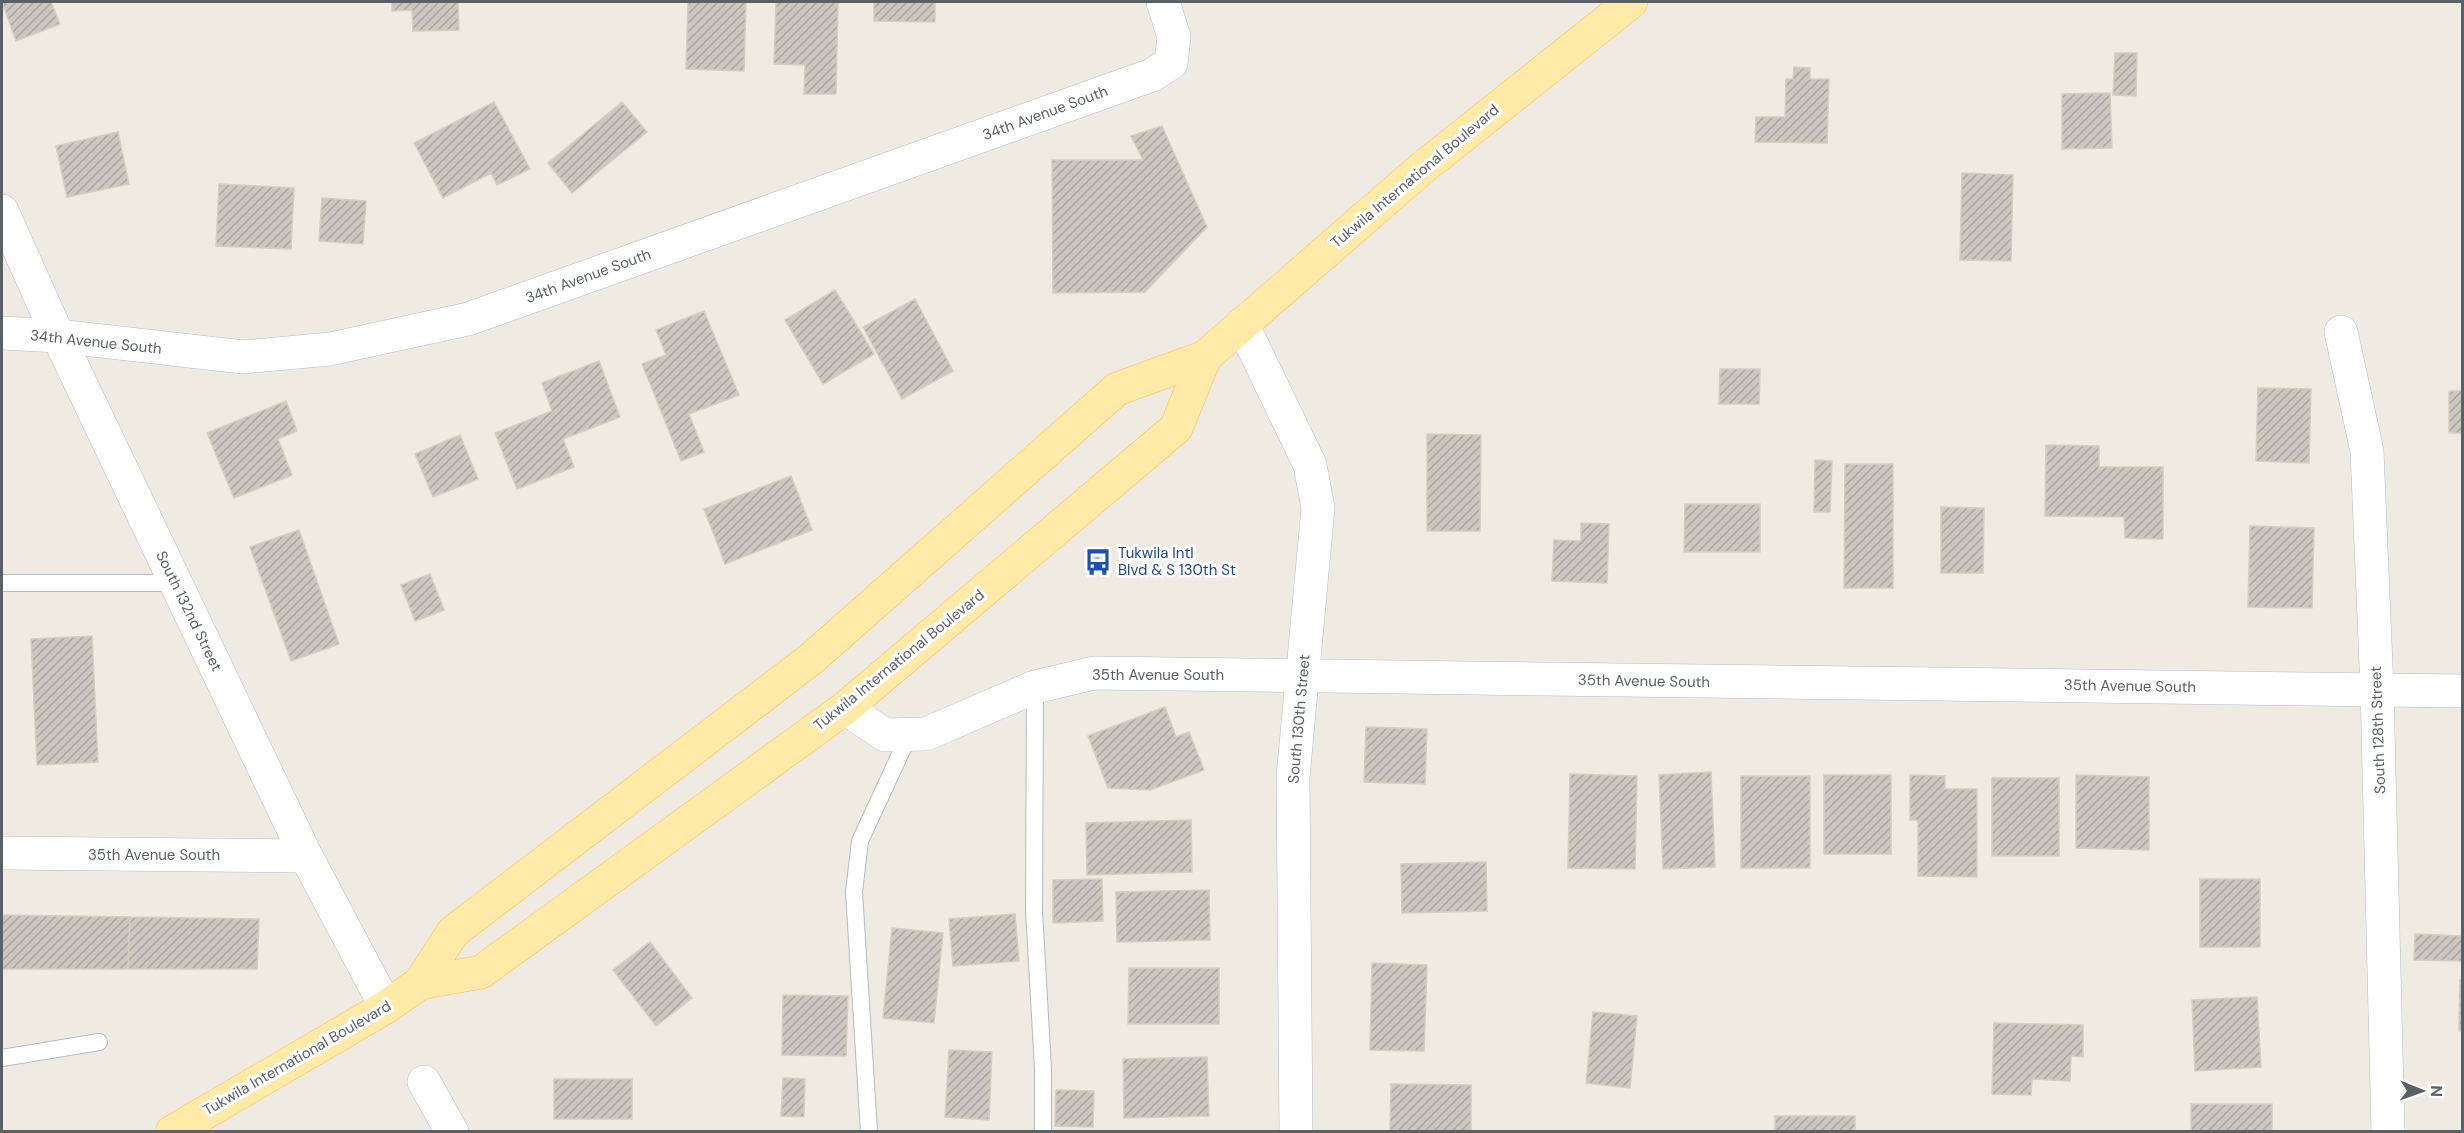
<svg xmlns="http://www.w3.org/2000/svg" width="2464" height="1133" font-family="'DM Sans',sans-serif">
<style>
.building{fill:url(#building-hatch);stroke:#d5cdc0;stroke-width:1.5}
.lines{fill:none;stroke-linecap:round;stroke-linejoin:round}
.service-casing{stroke:#b6babe;stroke-width:18}
.minor-casing{stroke:#b6babe;stroke-width:34}
.tertiary-casing{stroke:#b6babe;stroke-width:34}
.primary-casing{stroke:#ffbe4c;stroke-width:34}
.service{stroke:#fff;stroke-width:16}
.minor{stroke:#fff;stroke-width:33}
.tertiary{stroke:#fff;stroke-width:33}
.primary{stroke:#ffeaa8;stroke-width:33}
.labels{text-anchor:middle;dominant-baseline:central;stroke-width:6;stroke-linejoin:round;paint-order:stroke}
.street-label{font-size:15px;fill:#5b6065;stroke:#fff}
.transit-label{font-size:15px;fill:#164399;stroke:#fff;text-anchor:start}
</style>
<defs>
<pattern id="building-hatch" width="6" height="6" patternUnits="userSpaceOnUse" patternTransform="scale(1.5)"><rect width="6" height="6" fill="#ccc8c1"/><path d="M-1 1l2-2M0 6l6-6M5 7l2-2" fill="none" stroke="#a9a6a0"/></pattern>
</defs>
<rect width="100%" height="100%" fill="#efebe3"/>
<path class="building" d="M 2,2 L 51,2 L 60,24 L 16,41 Z
M 392,2 L 458,2 L 459,30 L 413,31 L 412,10 L 392,11 Z
M 688,2 L 746,2 L 744,71 L 686,69 Z
M 776,2 L 838,2 L 836,94 L 804,94 L 805,65 L 774,64 Z
M 874,2 L 935,2 L 935,22 L 874,21 Z
M 2115,53 L 2137,53 L 2136,96 L 2113,95 Z
M 1794,67 L 1810,68 L 1810,79 L 1829,79 L 1827,143 L 1755,142 L 1756,117 L 1785,117 L 1786,79 L 1793,79 Z
M 2110,93 L 2112,148 L 2062,149 L 2062,94 Z
M 494,102 L 530,169 L 497,185 L 491,173 L 443,198 L 414,143 Z
M 622,102 L 647,132 L 572,193 L 548,163 Z
M 1162,126 L 1207,227 L 1145,292 L 1053,293 L 1052,160 L 1143,160 L 1131,136 Z
M 118,132 L 129,184 L 67,197 L 56,146 Z
M 1962,173 L 2013,175 L 2011,261 L 1960,260 Z
M 219,184 L 294,188 L 291,249 L 216,246 Z
M 322,198 L 366,201 L 363,244 L 319,241 Z
M 835,290 L 874,354 L 823,384 L 785,320 Z
M 915,299 L 953,371 L 902,399 L 863,327 Z
M 704,311 L 739,395 L 689,414 L 704,452 L 681,461 L 642,364 L 666,355 L 656,330 Z
M 599,361 L 620,417 L 563,439 L 574,467 L 517,489 L 495,433 L 552,411 L 542,383 Z
M 1720,369 L 1760,369 L 1759,404 L 1719,404 Z
M 2258,388 L 2311,389 L 2309,463 L 2256,461 Z
M 2449,391 L 2462,391 L 2462,433 L 2449,433 Z
M 286,401 L 297,431 L 278,439 L 292,475 L 234,498 L 207,433 Z
M 1427,434 L 1481,435 L 1480,531 L 1427,531 Z
M 460,435 L 478,479 L 433,497 L 415,454 Z
M 2046,445 L 2099,446 L 2099,467 L 2163,467 L 2163,539 L 2125,538 L 2124,517 L 2045,516 Z
M 1815,460 L 1832,461 L 1830,512 L 1814,512 Z
M 1845,464 L 1893,464 L 1893,588 L 1844,588 Z
M 791,476 L 812,530 L 725,564 L 704,509 Z
M 1685,504 L 1760,504 L 1760,552 L 1684,552 Z
M 1941,507 L 1984,508 L 1983,573 L 1941,573 Z
M 1581,523 L 1609,524 L 1607,583 L 1552,581 L 1554,540 L 1581,541 Z
M 2250,526 L 2314,528 L 2312,608 L 2248,607 Z
M 299,530 L 339,644 L 291,661 L 250,547 Z
M 1097,555 L 1103,563 L 1093,571 L 1087,564 Z
M 430,574 L 444,610 L 415,621 L 401,585 Z
M 92,636 L 98,762 L 37,765 L 31,639 Z
M 1165,707 L 1176,737 L 1189,732 L 1204,770 L 1150,790 L 1108,788 L 1088,736 Z
M 1366,727 L 1427,729 L 1425,784 L 1364,782 Z
M 1711,772 L 1715,867 L 1663,869 L 1659,775 Z
M 1570,774 L 1637,776 L 1635,869 L 1568,868 Z
M 1824,775 L 1891,775 L 1891,854 L 1824,854 Z
M 1910,775 L 1945,776 L 1945,789 L 1977,789 L 1977,877 L 1918,876 L 1918,820 L 1910,820 Z
M 2076,775 L 2149,777 L 2149,850 L 2076,848 Z
M 1741,776 L 1810,776 L 1810,868 L 1741,868 Z
M 1992,778 L 2059,778 L 2059,856 L 1992,856 Z
M 1191,820 L 1192,872 L 1087,875 L 1086,823 Z
M 1486,862 L 1487,911 L 1402,913 L 1401,864 Z
M 1102,879 L 1103,921 L 1053,923 L 1053,880 Z
M 2200,879 L 2260,879 L 2260,947 L 2200,947 Z
M 1209,890 L 1210,940 L 1117,942 L 1116,892 Z
M 1015,914 L 1019,961 L 953,966 L 949,919 Z
M 2,915 L 130,917 L 128,969 L 2,969 Z
M 130,917 L 259,919 L 257,969 L 128,969 Z
M 892,928 L 943,933 L 934,1023 L 883,1018 Z
M 2415,934 L 2462,936 L 2462,961 L 2414,960 Z
M 650,942 L 692,998 L 656,1026 L 613,970 Z
M 1372,963 L 1427,965 L 1424,1051 L 1370,1050 Z
M 1129,968 L 1219,968 L 1219,1024 L 1128,1024 Z
M 2460,980 L 2462,980 L 2462,1031 L 2459,1031 Z
M 783,995 L 848,996 L 846,1056 L 782,1055 Z
M 2257,997 L 2261,1067 L 2195,1071 L 2192,1000 Z
M 1593,1012 L 1637,1016 L 1630,1088 L 1586,1083 Z
M 1994,1023 L 2083,1025 L 2083,1057 L 2071,1056 L 2070,1081 L 2032,1079 L 2031,1095 L 1992,1094 Z
M 949,1050 L 992,1052 L 989,1120 L 945,1117 Z
M 1207,1057 L 1209,1116 L 1124,1118 L 1123,1059 Z
M 783,1078 L 805,1079 L 804,1117 L 781,1116 Z
M 554,1079 L 632,1079 L 632,1119 L 554,1119 Z
M 1391,1084 L 1471,1085 L 1471,1132 L 1390,1132 Z
M 1056,1090 L 1094,1091 L 1093,1127 L 1055,1126 Z
M 2191,1104 L 2272,1104 L 2272,1132 L 2191,1132 Z
M 1775,1116 L 1855,1116 L 1855,1132 L 1775,1132 Z"/>
<g class="lines">
<defs>
<path id="service" d="M 2,583 L 176,583
M 1035,687 L 1034,911 L 1043,1069 L 1043,1132
M 2,1058 L 99,1042
M 869,1132 L 854,892 L 860,841 L 909,735"/>
<path id="minor" d="M 2341,332 L 2367,451 L 2377,689 L 2388,1132
M 2,333 L 58,336 L 243,357 L 330,349 L 468,319 L 1152,75 L 1171,63 L 1174,37 L 1163,2
M 845,708 L 885,735 L 926,734 L 1035,687 L 1094,673 L 2462,691
M 2,853 L 306,856
M 424,1082 L 452,1132"/>
<path id="tertiary" d="M 2,211 L 58,336 L 306,856 L 386,1007
M 1242,324 L 1310,465 L 1318,508 L 1293,777 L 1296,1132"/>
<path id="primary" d="M 420,983 L 481,972 L 845,708 L 1176,428 L 1205,357
M 172,1132 L 386,1007 L 420,983 L 453,932 L 811,659 L 1117,389 L 1205,357 L 1421,169 L 1631,2"/>
</defs>
<use href="#service" class="service-casing"/>
<use href="#minor" class="minor-casing"/>
<use href="#tertiary" class="tertiary-casing"/>
<use href="#primary" class="primary-casing"/>
<use href="#service" class="service"/>
<use href="#minor" class="minor"/>
<use href="#tertiary" class="tertiary"/>
<use href="#primary" class="primary"/>
</g>
<defs>
<symbol id="bus-bare" viewBox="-9 -9 18 18"><path d="M-5-6H5V4H4V6H2V4H-2V6H-4V4H-5ZM-3.5-4V0h7V-4ZM-3.5 1.2v1.5H-2V1.2ZM2 1.2v1.5H3.5V1.2Z" fill="#1a4fb4" stroke="#fff" stroke-width="2.5" paint-order="stroke"/></symbol>
</defs>
<g fill-rule="evenodd">
<use href="#bus-bare" x="1079" y="543" width="38" height="38"/>
</g>
<g class="labels">
<g class="street-label">
<text transform="translate(1045 113) rotate(-20)">34th Avenue South</text>
<text transform="translate(1415 176) rotate(-40)">Tukwila International Boulevard</text>
<text transform="translate(588 276) rotate(-20)">34th Avenue South</text>
<text transform="translate(96 342) rotate(6)">34th Avenue South</text>
<text transform="translate(189 611) rotate(64)">South 132nd Street</text>
<text transform="translate(899 660) rotate(-39)">Tukwila International Boulevard</text>
<text x="1158" y="675">35th Avenue South</text>
<text transform="translate(1644 681) rotate(1)">35th Avenue South</text>
<text transform="translate(2130 686) rotate(1)">35th Avenue South</text>
<text transform="translate(1299 719) rotate(-85)">South 130th Street</text>
<text transform="translate(2378 730) rotate(-92)">South 128th Street</text>
<text x="154" y="855">35th Avenue South</text>
<text transform="translate(297 1058) rotate(-30)">Tukwila International Boulevard</text>
</g>
<g class="transit-label">
<text x="1118" y="553">Tukwila Intl<tspan x="1118" dy="17">Blvd &amp; S 130th St</tspan></text>
</g>
</g>
<rect width="2464" height="1133" fill="none" stroke="#5b6065" stroke-width="6"/>
<g transform="translate(2422 1091) rotate(91)" stroke="#ffffff" stroke-width="4.5" paint-order="stroke">
<path d="M0-4.5L10 22L0 15L-10 22Z" fill="#5b6065"/>
<text y="-9" font-size="16" font-weight="bold" text-anchor="middle" fill="#5b6065">N</text>
</g>
</svg>
